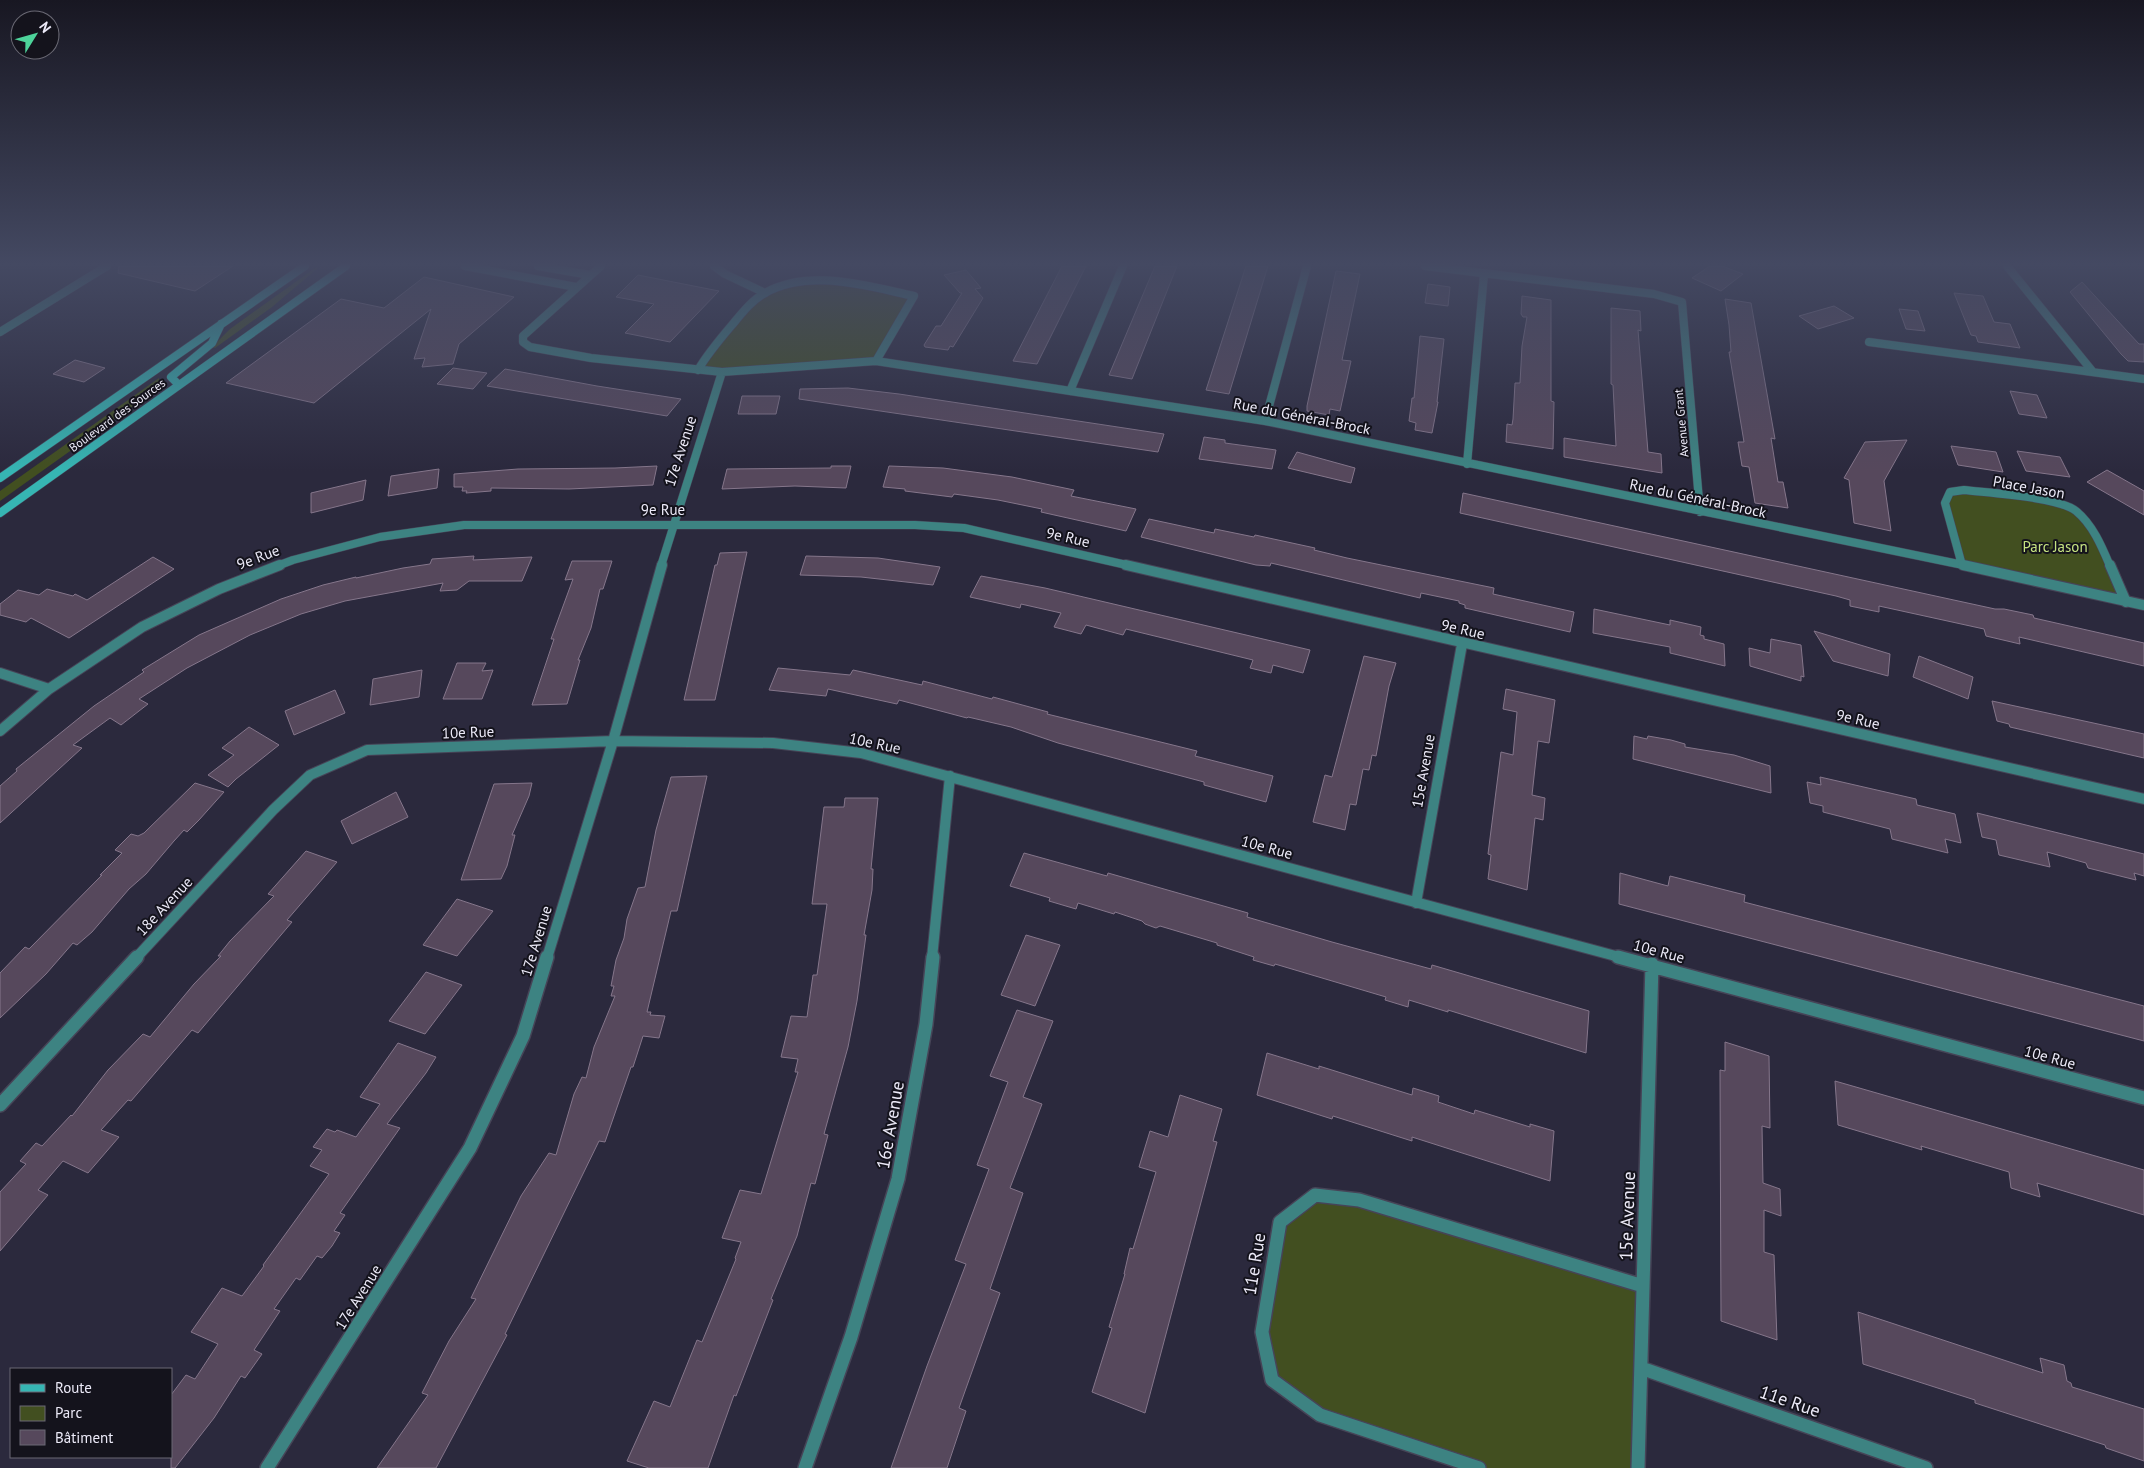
<svg xmlns="http://www.w3.org/2000/svg" width="2144" height="1468" font-family="'PT Sans',sans-serif">
<style>
.green{fill:#424f20}
.building{fill:#56485c;stroke:#85768b}
.lines{fill:none;stroke-linecap:round;stroke-linejoin:round}
.lane-casing{stroke:#464457;stroke-width:9}
.street-far2-casing{stroke:#464457;stroke-width:9}
.street-far1-casing{stroke:#464457;stroke-width:12}
.street-casing{stroke:#464457;stroke-width:16}
.secondary-casing{stroke:#464457;stroke-width:9}
.lane{stroke:#3d8382;stroke-width:8}
.street-far2{stroke:#3d8382;stroke-width:8}
.street-far1{stroke:#3d8382;stroke-width:10}
.street{stroke:#3d8382;stroke-width:13}
.secondary{stroke:#36b5b3;stroke-width:8}
.labels{text-anchor:middle;dominant-baseline:central;stroke-width:4;stroke-linejoin:round;paint-order:stroke}
.far-street-label{font-size:12px;fill:#eceaf8;stroke:#14131c}
.street-label{font-size:15px;fill:#eceaf8;stroke:#14131c}
.park-label{font-size:15px;fill:#c6e382;stroke:#14131c}
.near-street-label{font-size:18px;fill:#eceaf8;stroke:#14131c}
</style>
<rect width="100%" height="100%" fill="#2b293d"/>
<path class="green" d="M 315,268 L 318,268 L 272,307 L 215,348 L 212,347 L 230,329 Z
M 807,280 L 909,295 L 912,301 L 876,361 L 698,370 L 751,306 L 773,292 Z
M 159,378 L 160,387 L 0,501 L 0,491 Z
M 1950,492 L 2017,498 L 2076,511 L 2097,537 L 2126,602 L 1962,565 L 1945,503 Z
M 1308,1200 L 1359,1200 L 1643,1286 L 1638,1468 L 1479,1468 L 1320,1415 L 1272,1380 L 1262,1332 L 1280,1222 Z"/>
<path class="building" d="M 119,266 L 233,266 L 195,291 L 118,273 Z
M 1062,266 L 1086,266 L 1037,364 L 1013,361 Z
M 1155,266 L 1177,266 L 1132,379 L 1109,375 Z
M 1246,266 L 1268,266 L 1229,394 L 1206,390 Z
M 1710,266 L 1722,266 L 1743,274 L 1721,291 L 1692,278 Z
M 966,270 L 981,288 L 975,289 L 983,298 L 953,347 L 950,346 L 948,350 L 925,347 L 924,345 L 936,326 L 941,326 L 962,293 L 960,293 L 944,275 Z
M 1336,271 L 1360,274 L 1342,360 L 1351,361 L 1340,411 L 1330,409 L 1329,415 L 1307,411 L 1307,406 Z
M 638,275 L 719,291 L 670,342 L 625,333 L 654,304 L 616,297 Z
M 424,277 L 514,297 L 459,344 L 453,364 L 422,367 L 425,358 L 414,359 L 431,309 L 314,403 L 226,383 L 341,299 L 384,308 Z
M 2082,282 L 2139,344 L 2144,344 L 2144,362 L 2128,361 L 2121,354 L 2070,292 Z
M 1428,284 L 1450,287 L 1448,306 L 1425,303 Z
M 1954,293 L 1983,296 L 1994,322 L 2010,324 L 2020,348 L 1978,342 L 1976,336 L 1971,335 Z
M 1522,296 L 1551,300 L 1551,401 L 1554,402 L 1553,449 L 1506,442 L 1507,424 L 1512,425 L 1513,419 L 1515,383 L 1520,383 L 1522,346 L 1527,317 L 1523,317 L 1521,314 Z
M 1725,299 L 1751,303 L 1775,439 L 1771,438 L 1778,482 L 1783,482 L 1788,508 L 1755,503 L 1749,467 L 1742,466 L 1738,442 L 1744,442 L 1729,352 L 1731,352 L 1729,325 Z
M 1834,306 L 1854,318 L 1818,329 L 1799,316 Z
M 1611,308 L 1640,311 L 1641,331 L 1638,330 L 1648,452 L 1661,454 L 1662,473 L 1564,457 L 1564,438 L 1616,446 L 1613,385 L 1611,384 Z
M 1899,309 L 1918,311 L 1925,331 L 1906,329 Z
M 1420,336 L 1444,339 L 1437,402 L 1438,402 L 1432,433 L 1415,430 L 1416,423 L 1409,421 L 1412,398 L 1414,398 Z
M 75,360 L 105,368 L 84,382 L 53,374 Z
M 453,368 L 487,373 L 473,389 L 437,384 Z
M 505,369 L 597,386 L 681,399 L 667,416 L 487,386 Z
M 848,388 L 899,394 L 1164,434 L 1158,452 L 799,399 L 800,389 Z
M 2010,391 L 2037,395 L 2047,418 L 2019,414 Z
M 742,396 L 780,396 L 776,414 L 738,414 Z
M 1204,437 L 1225,440 L 1225,443 L 1276,450 L 1272,469 L 1199,459 Z
M 1907,440 L 1884,481 L 1891,531 L 1854,523 L 1849,480 L 1844,478 L 1865,442 Z
M 1951,446 L 1996,452 L 2003,472 L 1958,465 Z
M 2017,451 L 2060,457 L 2070,477 L 2026,471 Z
M 1297,452 L 1355,468 L 1351,483 L 1288,468 Z
M 657,466 L 653,485 L 569,489 L 491,488 L 491,491 L 466,493 L 467,491 L 462,491 L 463,487 L 454,487 L 454,474 L 518,469 L 615,468 Z
M 831,466 L 851,466 L 846,488 L 795,486 L 722,489 L 727,469 L 831,468 Z
M 889,466 L 943,468 L 1012,477 L 1074,490 L 1071,496 L 1136,509 L 1126,531 L 1041,512 L 1042,509 L 998,500 L 954,494 L 952,497 L 905,491 L 905,489 L 883,487 Z
M 439,469 L 437,488 L 388,496 L 391,476 Z
M 2107,470 L 2144,491 L 2144,515 L 2087,482 Z
M 366,480 L 363,500 L 311,513 L 311,493 Z
M 1463,493 L 1995,609 L 2004,609 L 2033,615 L 2034,618 L 2144,643 L 2144,666 L 2019,637 L 2020,644 L 1986,636 L 1984,629 L 1879,606 L 1879,612 L 1850,606 L 1850,600 L 1836,596 L 1460,513 Z
M 1149,519 L 1214,533 L 1215,529 L 1254,537 L 1255,535 L 1315,548 L 1314,550 L 1347,558 L 1494,588 L 1493,594 L 1574,612 L 1570,632 L 1465,608 L 1465,605 L 1459,603 L 1459,601 L 1421,593 L 1420,598 L 1271,563 L 1270,566 L 1256,565 L 1141,537 Z
M 747,552 L 715,700 L 684,700 L 715,565 L 717,565 L 720,553 Z
M 474,556 L 473,560 L 532,557 L 522,581 L 469,581 L 457,590 L 440,591 L 443,583 L 345,601 L 301,614 L 250,635 L 187,668 L 139,699 L 148,704 L 121,725 L 110,718 L 73,745 L 82,748 L 0,823 L 0,786 L 17,771 L 16,769 L 94,706 L 144,672 L 142,670 L 199,635 L 281,599 L 323,585 L 356,577 L 356,578 L 403,568 L 430,564 L 432,559 Z
M 806,556 L 878,558 L 940,567 L 933,585 L 861,577 L 800,575 Z
M 153,557 L 174,569 L 69,638 L 31,618 L 26,622 L 0,615 L 0,604 L 18,590 L 39,595 L 47,589 L 73,596 L 75,594 L 87,600 Z
M 572,561 L 612,561 L 603,589 L 600,589 L 591,628 L 578,660 L 580,660 L 567,704 L 532,705 L 554,639 L 551,639 L 573,579 L 565,580 Z
M 981,576 L 1045,588 L 1310,650 L 1303,673 L 1273,665 L 1271,673 L 1250,668 L 1253,660 L 1126,629 L 1123,635 L 1086,625 L 1081,634 L 1054,627 L 1061,613 L 1021,604 L 1020,608 L 970,597 Z
M 1594,609 L 1670,625 L 1670,620 L 1701,627 L 1700,635 L 1704,636 L 1704,639 L 1724,644 L 1725,666 L 1670,653 L 1670,647 L 1593,633 Z
M 1814,631 L 1890,654 L 1888,676 L 1833,661 Z
M 1771,639 L 1801,645 L 1804,677 L 1801,676 L 1801,681 L 1750,666 L 1749,648 L 1770,653 Z
M 1364,656 L 1396,663 L 1389,686 L 1376,756 L 1372,755 L 1369,770 L 1363,769 L 1356,805 L 1350,804 L 1345,830 L 1313,822 L 1325,775 L 1332,777 Z
M 1919,656 L 1973,677 L 1968,699 L 1913,677 Z
M 457,663 L 486,663 L 482,671 L 493,670 L 482,699 L 443,699 Z
M 778,668 L 850,675 L 853,670 L 922,685 L 923,681 L 992,699 L 993,697 L 1048,712 L 1047,714 L 1197,751 L 1195,756 L 1273,776 L 1266,802 L 1204,785 L 1204,782 L 1058,743 L 1011,727 L 968,717 L 967,718 L 899,700 L 897,704 L 828,689 L 826,696 L 769,690 Z
M 422,670 L 419,697 L 370,705 L 373,679 Z
M 1506,689 L 1555,700 L 1549,743 L 1538,741 L 1532,795 L 1545,798 L 1543,820 L 1535,818 L 1527,890 L 1488,879 L 1491,855 L 1488,854 L 1501,752 L 1513,755 L 1517,712 L 1503,709 Z
M 335,690 L 345,713 L 294,735 L 285,711 Z
M 1992,701 L 2144,734 L 2144,758 L 2010,727 L 2009,724 L 1997,721 Z
M 249,727 L 279,745 L 236,779 L 228,787 L 208,775 L 234,755 L 222,748 Z
M 1634,736 L 1647,739 L 1648,736 L 1671,740 L 1685,744 L 1685,747 L 1734,755 L 1770,766 L 1771,793 L 1633,759 Z
M 707,776 L 677,911 L 671,911 L 647,1012 L 651,1012 L 650,1015 L 665,1016 L 659,1038 L 643,1036 L 633,1067 L 631,1067 L 605,1142 L 599,1141 L 505,1334 L 507,1335 L 436,1468 L 377,1468 L 428,1395 L 422,1393 L 449,1341 L 476,1299 L 471,1298 L 521,1196 L 549,1153 L 556,1155 L 574,1094 L 582,1077 L 586,1078 L 594,1047 L 615,996 L 611,996 L 614,986 L 611,986 L 616,960 L 624,938 L 627,919 L 638,888 L 645,887 L 656,830 L 671,777 Z
M 1820,777 L 1916,799 L 1917,805 L 1955,814 L 1961,843 L 1945,839 L 1948,853 L 1892,839 L 1890,829 L 1823,812 L 1823,806 L 1810,803 L 1807,782 L 1821,785 Z
M 195,783 L 224,792 L 199,820 L 187,832 L 184,830 L 174,841 L 146,874 L 129,889 L 92,932 L 77,945 L 73,943 L 46,974 L 0,1018 L 0,973 L 25,947 L 29,949 L 102,875 L 100,875 L 122,853 L 115,850 L 131,834 L 138,836 L 144,833 Z
M 532,783 L 529,796 L 512,835 L 515,835 L 507,866 L 501,879 L 461,880 L 494,784 Z
M 396,792 L 408,817 L 352,844 L 341,821 Z
M 845,798 L 878,798 L 871,869 L 873,869 L 872,890 L 864,935 L 866,935 L 857,1001 L 848,1047 L 824,1134 L 828,1135 L 815,1184 L 811,1183 L 797,1236 L 771,1299 L 773,1300 L 736,1396 L 734,1395 L 708,1468 L 649,1468 L 627,1461 L 654,1401 L 670,1407 L 697,1340 L 702,1342 L 736,1259 L 735,1258 L 741,1242 L 722,1238 L 740,1190 L 761,1194 L 798,1072 L 795,1072 L 798,1059 L 781,1057 L 791,1016 L 807,1017 L 813,975 L 817,975 L 827,904 L 812,904 L 824,807 L 844,807 Z
M 1977,813 L 2144,854 L 2144,876 L 2134,873 L 2136,880 L 2088,868 L 2086,863 L 2047,852 L 2050,867 L 1999,855 L 1996,840 L 1982,837 Z
M 306,851 L 337,862 L 287,920 L 292,922 L 198,1033 L 192,1030 L 131,1101 L 128,1100 L 101,1130 L 119,1137 L 88,1173 L 63,1161 L 38,1190 L 48,1195 L 0,1251 L 0,1192 L 26,1164 L 20,1161 L 36,1143 L 42,1146 L 71,1115 L 72,1116 L 108,1070 L 143,1034 L 150,1037 L 194,984 L 221,956 L 218,956 L 230,941 L 274,896 L 268,894 Z
M 1024,853 L 1107,876 L 1108,873 L 1248,913 L 1247,917 L 1332,942 L 1431,969 L 1432,965 L 1589,1011 L 1586,1053 L 1448,1010 L 1448,1012 L 1409,1000 L 1408,1007 L 1385,1000 L 1386,997 L 1275,964 L 1274,966 L 1253,960 L 1254,957 L 1217,945 L 1217,943 L 1160,926 L 1156,928 L 1145,924 L 1142,921 L 1115,912 L 1114,914 L 1078,903 L 1076,909 L 1049,901 L 1050,898 L 1010,886 Z
M 1620,873 L 1668,886 L 1670,876 L 1745,895 L 1744,902 L 2144,1006 L 2144,1041 L 1619,904 Z
M 457,899 L 493,911 L 457,956 L 423,945 Z
M 1026,935 L 1060,945 L 1035,1006 L 1001,995 Z
M 426,972 L 462,985 L 425,1034 L 389,1021 Z
M 1017,1010 L 1053,1021 L 1023,1097 L 1042,1104 L 1010,1188 L 1023,1193 L 990,1289 L 1000,1293 L 959,1408 L 966,1411 L 947,1468 L 891,1468 L 927,1366 L 966,1264 L 955,1260 L 989,1169 L 977,1165 L 1008,1082 L 990,1076 Z
M 1725,1042 L 1769,1056 L 1770,1128 L 1762,1126 L 1763,1183 L 1780,1189 L 1781,1216 L 1764,1210 L 1764,1252 L 1774,1255 L 1777,1340 L 1721,1321 L 1720,1070 L 1725,1071 Z
M 398,1043 L 436,1057 L 426,1073 L 387,1124 L 400,1128 L 340,1213 L 345,1215 L 334,1231 L 340,1233 L 332,1246 L 322,1258 L 317,1256 L 300,1280 L 296,1278 L 274,1309 L 280,1311 L 254,1350 L 262,1354 L 245,1378 L 241,1376 L 214,1418 L 175,1468 L 171,1468 L 171,1395 L 186,1375 L 195,1379 L 218,1344 L 191,1332 L 222,1288 L 242,1296 L 264,1266 L 263,1265 L 329,1174 L 310,1166 L 322,1150 L 313,1147 L 327,1129 L 335,1132 L 337,1130 L 356,1137 L 380,1104 L 360,1097 Z
M 1267,1053 L 1319,1069 L 1319,1066 L 1412,1095 L 1413,1088 L 1439,1096 L 1438,1102 L 1474,1114 L 1475,1110 L 1530,1127 L 1530,1124 L 1554,1131 L 1550,1181 L 1412,1137 L 1412,1141 L 1333,1116 L 1332,1119 L 1257,1095 Z
M 1835,1081 L 2144,1170 L 2144,1215 L 2037,1183 L 2040,1197 L 2011,1188 L 2009,1172 L 1921,1146 L 1922,1150 L 1838,1125 Z
M 1180,1095 L 1222,1109 L 1213,1141 L 1217,1142 L 1145,1413 L 1092,1392 L 1112,1328 L 1109,1327 L 1125,1274 L 1124,1274 L 1130,1248 L 1133,1249 L 1156,1172 L 1139,1167 L 1150,1131 L 1168,1137 Z
M 1858,1312 L 2043,1373 L 2040,1358 L 2064,1365 L 2067,1381 L 2071,1383 L 2072,1387 L 2144,1409 L 2144,1461 L 2106,1448 L 2105,1445 L 1975,1403 L 1975,1400 L 1863,1364 Z"/>
<g class="lines">
<defs>
<path id="lane" d="M 714,266 L 725,274 L 765,293"/>
<path id="street-far2" d="M 465,266 L 576,287
M 538,266 L 590,275
M 601,266 L 523,336 L 523,342 L 530,347 L 591,358 L 722,372 L 876,361 L 1265,421 L 1968,566
M 1425,266 L 1654,294 L 1682,302 L 1700,512
M 2007,266 L 2093,372
M 0,332 L 107,266
M 1869,342 L 2144,379
M 698,370 C 708,353 720,339 732,325 C 742,313 752,300 765,293 C 810,268 867,286 914,296 L 876,361
M 1070,391 L 1123,266
M 1265,421 L 1307,266
M 1467,464 L 1484,274
M 1962,565 L 1945,503 L 1950,492 L 1964,490 C 1989,493 2059,497 2076,511 C 2093,525 2102,547 2110,566
M 277,566 L 293,560 L 380,537 L 464,525 L 915,525 L 964,528 L 1131,566
M 661,566 L 722,372"/>
<path id="street-far1" d="M 1126,565 L 2144,799
M 1963,565 L 2144,605
M 2110,565 L 2126,602
M 0,673 L 49,689
M 0,731 L 49,689 L 142,627 L 219,589 L 280,565
M 1416,903 L 1462,644
M 136,958 L 273,810 L 310,775 L 367,750 L 613,741 L 773,743 L 861,753 L 1623,958
M 547,958 L 613,741 L 662,565
M 932,958 L 950,776"/>
<path id="street" d="M 1618,957 L 2144,1098
M 0,1105 L 137,957
M 1641,1368 L 1926,1468
M 267,1468 L 470,1148 L 523,1036 L 547,957
M 805,1468 L 851,1337 L 898,1179 L 926,1024 L 933,957
M 1479,1468 L 1320,1415 L 1272,1380 L 1262,1332 L 1280,1222 L 1315,1195 L 1359,1200 L 1643,1286
M 1638,1468 L 1652,964"/>
<path id="secondary" d="M 178,384 L 171,377 L 212,343 L 221,324
M 0,478 L 305,266
M 0,513 L 346,266"/>
</defs>
<use href="#lane" class="lane-casing"/>
<use href="#street-far2" class="street-far2-casing"/>
<use href="#street-far1" class="street-far1-casing"/>
<use href="#street" class="street-casing"/>
<use href="#secondary" class="secondary-casing"/>
<use href="#lane" class="lane"/>
<use href="#street-far2" class="street-far2"/>
<use href="#street-far1" class="street-far1"/>
<use href="#street" class="street"/>
<use href="#secondary" class="secondary"/>
</g>
<linearGradient id="sky" x2="0" y2="1"><stop stop-color="#181722"/><stop offset="0.56" stop-color="#444962"/><stop offset="1" stop-color="#444962" stop-opacity="0"/></linearGradient>
<rect width="2144" height="471" fill="url(#sky)"/>
<g class="labels">
<g class="far-street-label">
<text transform="translate(117 415) rotate(-36)">Boulevard des Sources</text>
<text transform="translate(1681 423) rotate(-95)">Avenue Grant</text>
</g>
<g class="street-label">
<text transform="translate(1302 416) rotate(11)">Rue du Général-Brock</text>
<text transform="translate(680 451) rotate(-72)">17e Avenue</text>
<text transform="translate(2029 487) rotate(10)">Place Jason</text>
<text transform="translate(1698 498) rotate(12)">Rue du Général-Brock</text>
<text x="663" y="509">9e Rue</text>
<text transform="translate(1068 537) rotate(13)">9e Rue</text>
<text transform="translate(258 557) rotate(-21)">9e Rue</text>
<text transform="translate(1463 629) rotate(13)">9e Rue</text>
<text transform="translate(1858 719) rotate(13)">9e Rue</text>
<text transform="translate(468 732) rotate(-2)">10e Rue</text>
<text transform="translate(875 743) rotate(12)">10e Rue</text>
<text transform="translate(1423 771) rotate(-80)">15e Avenue</text>
<text transform="translate(1267 847) rotate(15)">10e Rue</text>
<text transform="translate(164 906) rotate(-47)">18e Avenue</text>
<text transform="translate(536 941) rotate(-73)">17e Avenue</text>
<text transform="translate(1659 951) rotate(15)">10e Rue</text>
<text transform="translate(2050 1057) rotate(15)">10e Rue</text>
<text transform="translate(358 1297) rotate(-58)">17e Avenue</text>
</g>
<g class="park-label">
<text x="2055" y="546">Parc Jason</text>
</g>
<g class="near-street-label">
<text transform="translate(890 1125) rotate(-80)">16e Avenue</text>
<text transform="translate(1627 1216) rotate(-88)">15e Avenue</text>
<text transform="translate(1254 1264) rotate(-81)">11e Rue</text>
<text transform="translate(1790 1401) rotate(19)">11e Rue</text>
</g>
</g>
<rect x="10" y="1368" width="162" height="90" fill="#14131c" stroke="#6a6974"/>
<rect x="20" y="1384" width="25" height="8" fill="#36b5b3" stroke="#6a6974"/>
<text x="55" y="1393" font-size="15" fill="#eceaf8">Route</text>
<rect x="20" y="1406" width="25" height="15" fill="#424f20" stroke="#6a6974"/>
<text x="55" y="1418" font-size="15" fill="#eceaf8">Parc</text>
<rect x="20" y="1430" width="25" height="15" fill="#56485c" stroke="#6a6974"/>
<text x="55" y="1443" font-size="15" fill="#eceaf8">Bâtiment</text>
<g transform="translate(35 35) rotate(53)"><circle r="24" fill="#14131c" stroke="#6a6974"/>
<path d="M0-4L9 19L0 12L-9 19Z" fill="#4dd39a"/>
<text y="-8" font-size="14" font-weight="bold" text-anchor="middle" fill="#eceaf8">N</text>
</g>
</svg>
